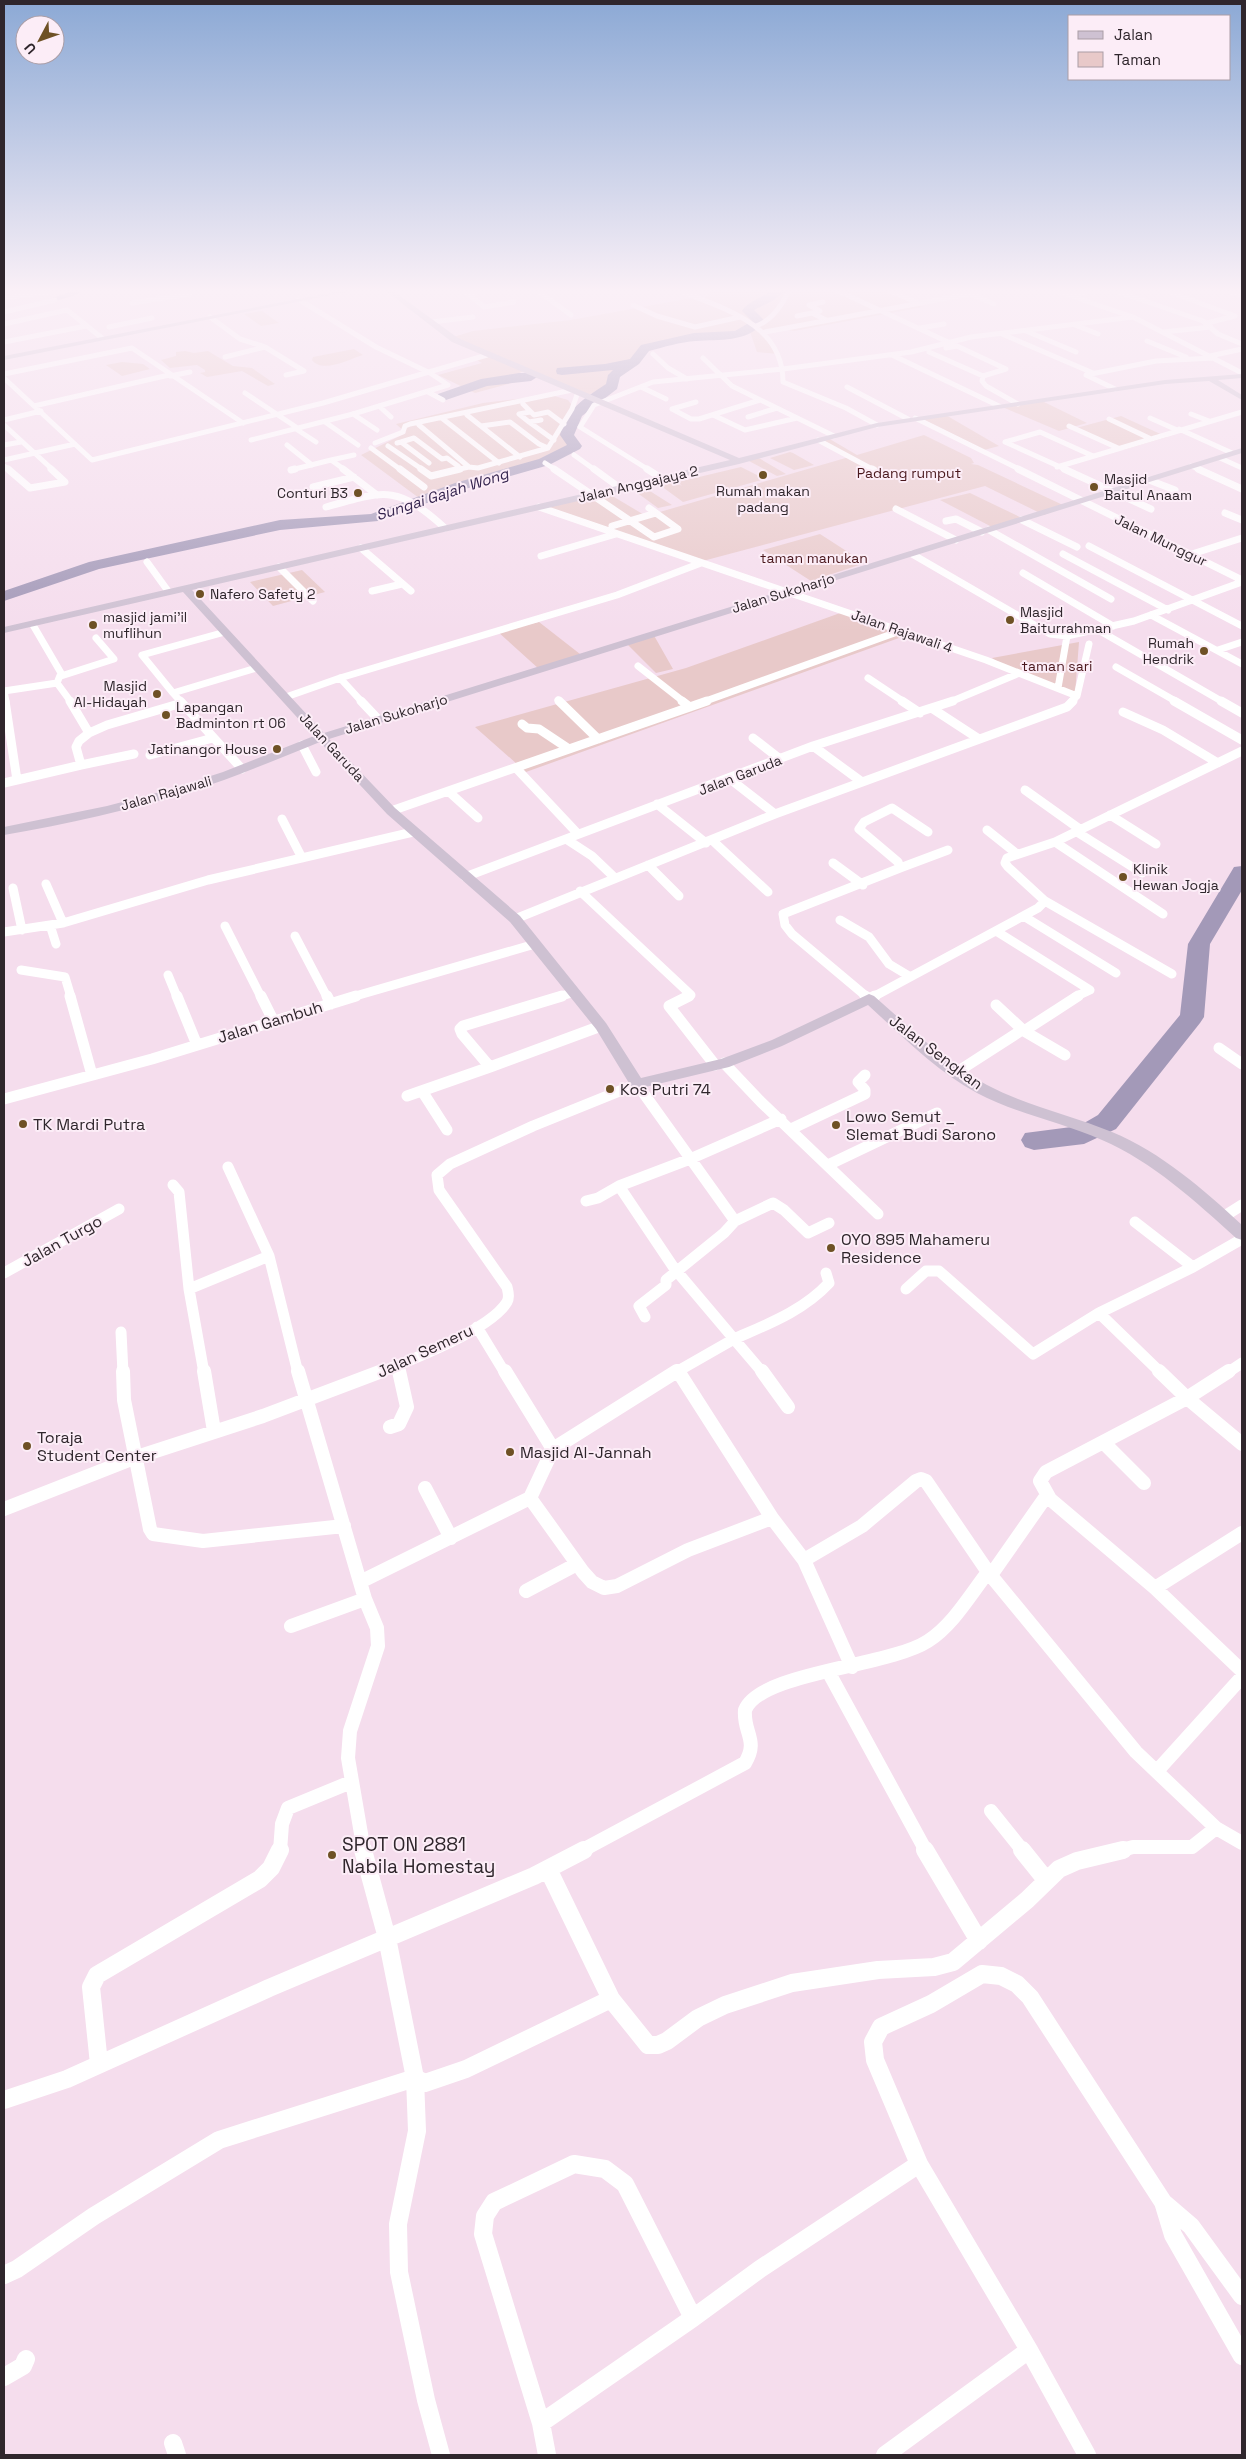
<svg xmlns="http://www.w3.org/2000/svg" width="1246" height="2459" font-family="'Space Grotesk',sans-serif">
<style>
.green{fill:#e8c9c9}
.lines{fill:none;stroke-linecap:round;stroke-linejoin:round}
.canal{fill:#a399b8;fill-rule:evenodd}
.river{fill:#a399b8;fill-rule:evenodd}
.street-far5{stroke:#fff;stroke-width:5}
.street-far4{stroke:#fff;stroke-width:7}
.street-far3{stroke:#fff;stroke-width:9}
.street-far2{stroke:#fff;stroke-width:11}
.street-far1{stroke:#fff;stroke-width:14}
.street{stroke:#fff;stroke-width:18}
.secondary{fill:#cec1d2;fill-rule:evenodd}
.poi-dot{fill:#6e5125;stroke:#fcedf7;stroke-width:2}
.labels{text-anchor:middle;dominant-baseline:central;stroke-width:4;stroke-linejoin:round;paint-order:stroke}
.far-park-label{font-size:14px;fill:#4a181d;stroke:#fcedf7}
.far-poi-label{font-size:14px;fill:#2f262c;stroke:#fcedf7;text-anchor:start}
.far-street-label{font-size:14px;fill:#2f262c;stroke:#fcedf7}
.far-water-label{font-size:15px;font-style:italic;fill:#33234d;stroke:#fcedf7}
.street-label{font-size:16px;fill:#2f262c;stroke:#fcedf7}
.poi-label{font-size:16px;fill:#2f262c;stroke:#fcedf7;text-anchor:start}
.near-poi-label{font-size:19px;fill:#2f262c;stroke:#fcedf7;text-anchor:start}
</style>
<rect width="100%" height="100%" fill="#f5dded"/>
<path class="green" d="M 731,288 L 880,288 L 923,307 L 794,331 L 777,328 L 765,329 L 778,354 L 757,352 L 749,329 L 641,347 L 635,361 L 613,375 L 610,386 L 588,395 L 450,338 L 473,331 L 571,320 L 697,297 L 702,299 L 709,295 L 706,293 Z
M 262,311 L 279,323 L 261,326 L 244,314 Z
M 354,349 L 363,355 C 349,359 323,374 312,360 L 313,357 Z
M 185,351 L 194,353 L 208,351 L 233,366 L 252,368 L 275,384 L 268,386 L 242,371 L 207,377 L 200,373 L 205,372 L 205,370 L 197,365 L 170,368 L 161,360 L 176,356 L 176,352 Z
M 486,355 L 523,371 L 518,374 L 527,379 L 475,393 L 438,375 L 482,363 L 473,358 Z
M 122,362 L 143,364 L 150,369 L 122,376 L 106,365 Z
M 551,395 L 568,400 L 571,404 L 567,435 L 575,446 L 544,462 L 419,498 L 361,455 L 406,433 L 396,424 L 483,403 Z
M 1042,401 L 1087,423 L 1059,431 L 1000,406 Z
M 944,414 L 999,446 L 984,450 L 921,418 Z
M 1121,416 L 1167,437 L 1123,450 L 1076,428 Z
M 924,435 L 971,458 L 974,463 L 971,464 L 978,465 L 1065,506 L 1044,515 L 985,486 L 699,562 L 539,508 L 609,494 L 646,516 L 849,457 L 820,440 L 828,438 L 857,455 Z
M 790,452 L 793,453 L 814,465 L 794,470 L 770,458 Z
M 757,457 L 786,474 L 777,476 L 749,461 Z
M 741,467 L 765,479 L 683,502 L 657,483 L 675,482 L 682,486 L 678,482 Z
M 642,486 L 672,505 L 658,508 L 632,489 Z
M 970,493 L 1024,519 L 992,527 L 940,500 Z
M 820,534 L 865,563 L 811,581 L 763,550 Z
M 302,570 L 325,592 L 273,606 L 250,582 Z
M 843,612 L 910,634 L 526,772 L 475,727 L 686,668 Z
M 539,622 L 580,654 L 539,669 L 497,631 Z
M 652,632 L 673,669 L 656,673 L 624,641 Z
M 1079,642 L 1075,694 L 1008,669 L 992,658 Z"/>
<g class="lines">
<path class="canal" d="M 81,288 L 89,288 L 73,296 L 38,306 L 35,304 Z"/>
<path class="river" d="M 775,288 L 787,288 L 774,300 L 754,310 L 765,321 C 747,343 720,339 696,341 C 680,342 664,347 649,351 L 639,364 L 620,377 L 617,389 L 582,416 L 574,435 L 582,446 L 580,449 L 549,465 L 465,489 L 378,521 L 280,530 L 99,569 L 4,601 L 4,591 L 89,562 L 280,520 L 371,514 L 455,483 L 539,459 L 567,445 L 560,435 C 565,410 586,397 606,384 L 608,375 L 613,370 L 562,375 L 557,374 L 556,371 L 557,368 L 605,364 L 630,359 L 641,345 L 694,333 L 735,331 L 752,321 L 742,311 C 749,300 765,297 775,288 Z
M 519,373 L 531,373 L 537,377 L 531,381 L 487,386 L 443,401 L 436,397 L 438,394 L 481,379 Z
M 1242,866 L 1242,890 L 1210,944 L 1204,1017 L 1200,1023 L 1116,1129 L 1084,1144 L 1034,1150 L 1025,1147 L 1021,1140 L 1025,1133 L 1079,1126 L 1098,1115 L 1180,1015 L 1188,944 L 1234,867 Z"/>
<path class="street-far5" d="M 146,288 L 149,288
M 461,288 L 484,307 L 514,302
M 534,288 L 571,315
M 672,288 C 718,307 783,321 783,382 L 846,408 L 877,425
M 832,288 L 950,343
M 883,288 L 916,302
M 1048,288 L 1133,317 L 1242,373
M 1107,288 L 1203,321 L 1218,334 L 1242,344
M 1159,288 L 1235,316 L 1207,323
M 1217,288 L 1242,295
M 469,293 L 500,289
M 686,294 L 712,288
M 970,294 L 994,304
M 1072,296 L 1101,288
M 4,298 L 78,288
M 823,302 L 809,305 L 820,311 L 812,313 L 826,320
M 132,303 L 190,294
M 633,305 L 657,316 L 695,327 L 740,317
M 4,312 L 55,300
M 797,316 L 812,313
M 210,317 L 240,339 L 265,347 L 304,371 L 286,375
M 432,322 L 473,317
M 4,324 L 67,310 L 102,338
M 1075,325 L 1098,334
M 756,326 C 773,320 783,304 790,288
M 109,327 L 152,318
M 920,328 L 944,324
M 1026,331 L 1076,352
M 765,332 L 1001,288
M 1163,332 L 1211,327
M 1002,334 L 1093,373
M 1147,341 L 1186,357
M 4,342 L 86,326
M 929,352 L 983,376 L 1006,369 L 957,346 L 946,348
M 653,354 L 668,368 L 687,379
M 894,356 L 999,406
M 1210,356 L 1242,349
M 225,357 L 265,347
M 703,358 L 732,386 L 834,436
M 4,374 L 132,348 L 243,423
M 170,376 L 190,372
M 983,376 L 982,381 L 986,386 L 1018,404
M 4,378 L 92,460 L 323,403 L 487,355
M 641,387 L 666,399
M 847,387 L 908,419
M 1115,389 L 1086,375 L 1156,361 L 1213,358
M 428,392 L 443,400
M 245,393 L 299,429
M 523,404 L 534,415 L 548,412 L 564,424
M 34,406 L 169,375
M 379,406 L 391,417
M 672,409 L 691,419 L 699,419 L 760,400
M 672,409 L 696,402
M 353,414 L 377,430
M 1191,414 L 1209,421
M 467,415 L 520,457
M 713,415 L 745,430 L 797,418
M 748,417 L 777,408
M 915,418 L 1021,470
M 1150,418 L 1177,430
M 443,419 L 499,463
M 1109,419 L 1149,438
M 4,420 L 41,411
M 541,420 L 529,422 L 554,440
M 325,422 L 358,445
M 529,422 L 519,414 L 530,412
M 4,425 L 53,470
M 419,425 L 469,467 L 478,468 L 548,448 L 572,409 L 578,392
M 481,426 L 510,422 L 539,444 L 548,448
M 1069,426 L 1118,448
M 296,429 L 316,442
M 1179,429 L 1232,453
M 251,440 L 353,414 L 448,385 L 430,373 L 376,347 L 298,299
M 818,440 L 874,470
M 401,442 L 414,438 L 442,459 L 447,458 L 458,466
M 375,443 L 403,432 L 405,426 L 410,424 L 572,390
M 397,443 L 401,442 L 429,463
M 4,445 L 21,442
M 287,445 L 312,465
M 388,446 L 423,470
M 371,448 L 401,470
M 574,455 L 595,470
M 1220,458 L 1242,468
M 4,460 L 75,444
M 331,460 L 354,455
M 545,463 L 556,470
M 4,466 L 9,470
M 1191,466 L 1201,470
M 1057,467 L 1242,412
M 291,470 L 331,460 L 345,470
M 455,470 L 469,467
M 649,470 L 580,427 L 594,405 L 653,382 L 783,369 L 911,352 L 971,337 L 1133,317
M 1067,470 L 1005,442 L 1040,432 L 1093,456"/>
<path class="street-far4" d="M 8,469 L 30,488 L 65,482 L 51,469
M 343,469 L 377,495
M 400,469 L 424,487
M 421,469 L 431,476 L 460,469
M 554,469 L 654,537 L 678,529 L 656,513
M 594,469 L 620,488
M 647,469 L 661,478
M 872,469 L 874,470
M 1018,469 L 1242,580
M 1064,469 L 1151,509
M 1198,469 L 1242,489
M 291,470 L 295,469
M 1149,480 L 1175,490
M 313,487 L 354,477
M 326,507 C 386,490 397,485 445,528
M 539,507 L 986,660 L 1077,696
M 896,509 L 956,540
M 1225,513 L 1242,520
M 1022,520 L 1077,547
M 946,521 L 956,519 L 982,532
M 612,526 L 656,513 L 649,508
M 989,530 L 1111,599
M 1089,546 L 1242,626
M 361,548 L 411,591
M 912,554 L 1050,634 L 1067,636
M 1063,554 L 1168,610
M 1192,554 L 1242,538
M 541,556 L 616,534
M 147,562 L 168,591
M 279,567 L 313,601
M 1023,573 L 1113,626
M 372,591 L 402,584
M 1151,615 L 1242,664
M 33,625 L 61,673 L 57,683 L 71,702
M 1100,631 L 1223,702
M 1218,650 L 1242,642
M 638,666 L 684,702
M 1116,667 L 1177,702
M 61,676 L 114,659 L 96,638
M 340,678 L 362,702
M 868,678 L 904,702
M 1058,688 L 1067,636 L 1134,621 L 1242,582
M 4,691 L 57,683
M 4,691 L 6,702
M 173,693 L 142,655 L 225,632
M 286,697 L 340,678 L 617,595 L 701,563
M 558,700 L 560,702
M 181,702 L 173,693 L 256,668
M 703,702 L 900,631
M 950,702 L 1017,674
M 1071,702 L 1077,696 L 1089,644"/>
<path class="street-far3" d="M 70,701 L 89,733 L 79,741 L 76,747 L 81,765 L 134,754
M 361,701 L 378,719
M 559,701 L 598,739
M 682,701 L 690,707
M 902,701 L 920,713
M 1174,701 L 1242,740
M 1221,701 L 1242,713
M 182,703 L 242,769
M 933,709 L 979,739
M 1123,712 L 1163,730 L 1218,763
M 522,724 L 527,728 L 539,729 L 569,749
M 89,733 L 107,725 L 182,703 L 180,701
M 753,738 L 780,759
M 302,745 L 316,772
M 813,746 L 862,782
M 150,755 L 213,738
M 516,768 L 578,834
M 730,779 L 775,814
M 17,780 L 81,765
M 4,783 L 17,780 L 5,701
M 1025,790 L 1081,830
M 448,791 L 478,818
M 657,804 L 706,843
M 391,811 L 707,701
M 1110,815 L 1156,844
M 282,819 L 302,858
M 987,830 L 1017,854
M 1077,832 L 1142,873
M 566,839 L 592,856 L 615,878
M 713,841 L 768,892
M 1055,842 L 1163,914
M 833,863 L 863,885
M 648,865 L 679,896
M 900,868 L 948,850
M 465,877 L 813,746 L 953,701
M 46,884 L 63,923
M 13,888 L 22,930
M 580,891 L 691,995 L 687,997
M 1045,901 L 1172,974
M 1025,917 L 1116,973
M 515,919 L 775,814 L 1067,707 L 1073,701
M 840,920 L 869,937 L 889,964 L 909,976
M 50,925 L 56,944
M 225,926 L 261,997
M 996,931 L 1090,990 L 1075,997
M 4,932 L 63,923 L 208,880 L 413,832
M 295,936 L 327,997
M 21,970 L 65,977 L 71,997
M 168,975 L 177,997
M 352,997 L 535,944
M 558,997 L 575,992
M 867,997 L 792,934 L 785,925 L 783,914 L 900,868 L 898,862 L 859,829 L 864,822 L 892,808 L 928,832
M 873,997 L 1038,908 L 1045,901 L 1008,867 L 1005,863 L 1007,858 L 1055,842 L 1242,751"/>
<path class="street-far2" d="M 70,996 L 92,1075
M 177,996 L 197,1045
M 261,996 L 273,1020
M 327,996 L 331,1004
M 689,996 L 669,1006 L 715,1065
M 865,996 L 869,999 L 875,996
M 996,1005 L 1024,1031 L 1065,1055
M 1024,1031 L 1078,996
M 1219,1048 L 1242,1064
M 724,1063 L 761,1102 L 878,1214
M 490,1067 L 601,1026
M 957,1072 L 1022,1030
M 422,1091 L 447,1130
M 407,1096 L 490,1067 L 462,1034 L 460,1029 L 463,1026 L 562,996
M 4,1099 L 152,1059 L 356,996
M 791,1129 L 865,1094 L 865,1090 L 858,1082 L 865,1075
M 828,1165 L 937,1113
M 228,1167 L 269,1256 L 298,1373
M 173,1185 L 179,1192 L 189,1289 L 204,1373
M 619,1186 L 690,1159 L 781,1119
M 586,1201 L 598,1198 L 619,1186 L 674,1268 L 734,1339 C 768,1324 803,1311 829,1283 L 826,1273
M 1223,1217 L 1242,1205
M 735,1221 L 773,1203 L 784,1210 L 808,1233 L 829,1223
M 1135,1222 L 1193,1267
M 4,1273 L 119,1209
M 189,1289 L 269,1256
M 906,1289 L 926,1271 L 939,1271 L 1033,1354 L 1099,1313 L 1193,1267 L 1242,1239
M 1099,1313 L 1161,1373
M 477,1327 L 505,1373
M 121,1332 L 123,1373
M 397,1365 L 399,1373
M 678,1371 L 734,1339 L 763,1373
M 378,1373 C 409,1361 490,1330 507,1302 C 510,1297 508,1292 507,1287 L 439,1190 L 437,1175 L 450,1164 L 533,1126 L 637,1084 L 735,1221 L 724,1233 L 666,1280 L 666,1285 L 639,1306 L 645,1317
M 675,1373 L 679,1373
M 1227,1373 L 1242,1363"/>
<path class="street-far1" d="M 123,1371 L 124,1400 L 150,1529 L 153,1534 L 203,1541 L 344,1526
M 204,1371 L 214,1431
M 298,1371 L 365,1599 L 377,1628 L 378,1646 L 350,1731 L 348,1758 L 364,1851
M 505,1371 L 553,1449
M 678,1371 L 772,1518 L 804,1560 L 852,1667
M 762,1371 L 788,1407
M 1159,1371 L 1187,1398 L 1229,1371
M 390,1427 L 399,1424 L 407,1407 L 399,1371
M 1103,1442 L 1144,1483
M 1242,1444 L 1187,1398 L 1046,1472 L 1040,1481 L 1050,1499 L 1155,1588 L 1242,1671
M 425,1488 L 451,1538
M 530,1498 L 583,1572 L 592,1582 L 604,1588 L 617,1586 L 688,1550 L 772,1518
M 4,1509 L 134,1458 L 263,1416 L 382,1371
M 804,1560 L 862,1526 L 916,1481 L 921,1479 L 926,1481 L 988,1572 L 1136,1752 L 1216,1828 L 1242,1843
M 991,1575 L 1047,1495
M 360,1582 L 530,1498 L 553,1449 L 677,1371
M 1155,1588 L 1242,1533
M 526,1591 L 577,1564
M 291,1626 L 365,1599
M 829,1673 L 926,1851
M 1157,1771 L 1242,1677
M 991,1811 L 1023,1851
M 280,1851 L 282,1824 L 288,1808 L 351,1782
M 581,1851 L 745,1763 C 759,1740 743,1733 745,1710 C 760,1672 888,1667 928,1641 C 953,1625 970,1595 988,1572
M 1118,1851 L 1133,1847 L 1192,1847 L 1216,1828"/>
<path class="street" d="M 363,1850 L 387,1938 L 415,2078 L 417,2131 L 398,2224 L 399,2272 L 426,2400 L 441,2455
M 925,1850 L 979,1941
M 1022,1850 L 1046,1880
M 548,1869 L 611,1999 L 648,2045 L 658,2045 L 667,2041 L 698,2018 L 725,2005 L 792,1983 L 878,1970 L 934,1967 L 953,1962 L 1027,1900 L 1059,1869 L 1077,1861 L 1123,1850
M 99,2064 L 91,1987 L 97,1975 L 260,1879 L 271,1868 L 280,1850
M 4,2100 L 67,2079 L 269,1988 L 534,1876 L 584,1850
M 1163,2202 L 1173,2235 L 1242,2356
M 4,2275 L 17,2269 L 94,2216 L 219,2140 L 415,2078 L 425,2083 L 466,2069 L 611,1999
M 4,2377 L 23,2366 L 26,2359
M 541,2423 L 693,2318
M 173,2443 L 177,2455
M 547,2455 L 541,2423 L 483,2234 L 485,2216 L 494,2202 L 574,2164 L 605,2169 L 625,2184 L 693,2318 L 760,2269 L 919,2164
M 885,2455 L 1029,2350
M 1087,2455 L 1029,2350 L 919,2164 L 875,2060 L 873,2042 L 881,2027 L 931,2004 L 982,1974 L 1001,1976 L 1017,1984 L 1030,1997 L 1163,2202 L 1191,2226 L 1242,2296"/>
<path class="secondary" d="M 355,288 L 367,288 L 4,360 L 4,356 Z
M 382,288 L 389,288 L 458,338 L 739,458 L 877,423 L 1165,380 L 1242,374 L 1242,378 L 1218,380 L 1242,395 L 1242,400 L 1209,381 L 1165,384 L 877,427 L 739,464 L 192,590 L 324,733 L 1242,448 L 1242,453 L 329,739 L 395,808 L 520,916 L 606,1023 L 641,1078 L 721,1059 L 772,1040 L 869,994 L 874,996 C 910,1027 945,1063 987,1085 C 1027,1106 1071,1115 1112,1132 C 1162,1153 1203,1189 1242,1225 L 1242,1240 L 1236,1238 C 1195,1201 1153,1162 1102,1140 C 1061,1122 1017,1114 977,1093 C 936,1071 902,1036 868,1005 L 782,1046 L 729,1067 L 637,1089 L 632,1088 L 596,1029 L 510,922 L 387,814 L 320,742 C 278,759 235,777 192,791 C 131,810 67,824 4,835 L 4,827 L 107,806 L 164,791 L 223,772 L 314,736 L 183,592 L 4,633 L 4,627 L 730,460 L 452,342 Z"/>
</g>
<linearGradient id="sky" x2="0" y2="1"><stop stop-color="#8ca9d5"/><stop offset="0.46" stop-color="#faf0f7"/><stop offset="1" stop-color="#faf0f7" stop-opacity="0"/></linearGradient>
<rect width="1246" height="632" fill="url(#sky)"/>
<g class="poi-dot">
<circle cx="763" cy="475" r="5"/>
<circle cx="1094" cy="487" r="5"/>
<circle cx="358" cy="493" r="5"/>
<circle cx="200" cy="594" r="5"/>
<circle cx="1010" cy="620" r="5"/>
<circle cx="93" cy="625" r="5"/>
<circle cx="1204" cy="651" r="5"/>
<circle cx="157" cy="694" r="5"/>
<circle cx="166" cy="715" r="5"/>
<circle cx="277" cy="749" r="5"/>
<circle cx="1123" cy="877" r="5"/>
<circle cx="610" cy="1089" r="5"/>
<circle cx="23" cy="1124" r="5"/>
<circle cx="836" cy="1125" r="5"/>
<circle cx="831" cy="1248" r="5"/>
<circle cx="27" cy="1446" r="5"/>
<circle cx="510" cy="1452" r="5"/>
<circle cx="332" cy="1855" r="5"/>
</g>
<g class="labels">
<g class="far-park-label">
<text x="909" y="473">Padang rumput</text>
<text x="814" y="558">taman manukan</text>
<text x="1057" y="666">taman sari</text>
</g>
<g class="far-poi-label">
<text x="1104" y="479">Masjid<tspan x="1104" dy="16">Baitul Anaam</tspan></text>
<text x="763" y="491" text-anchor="middle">Rumah makan<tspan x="763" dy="16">padang</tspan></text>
<text x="348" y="493" text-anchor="end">Conturi B3</text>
<text x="210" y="594">Nafero Safety 2</text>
<text x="1020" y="612">Masjid<tspan x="1020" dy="16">Baiturrahman</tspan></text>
<text x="103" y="617">masjid jami'il<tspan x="103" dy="16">muflihun</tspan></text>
<text x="1194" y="643" text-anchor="end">Rumah<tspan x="1194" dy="16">Hendrik</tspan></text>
<text x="147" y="686" text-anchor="end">Masjid<tspan x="147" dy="16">Al-Hidayah</tspan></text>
<text x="176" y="707">Lapangan<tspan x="176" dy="16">Badminton rt 06</tspan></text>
<text x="267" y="749" text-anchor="end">Jatinangor House</text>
<text x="1133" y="869">Klinik<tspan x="1133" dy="16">Hewan Jogja</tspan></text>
</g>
<g class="far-street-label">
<text transform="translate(638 484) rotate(-13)">Jalan Anggajaya 2</text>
<text transform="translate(1161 540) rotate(26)">Jalan Munggur</text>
<text transform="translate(783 593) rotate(-17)">Jalan Sukoharjo</text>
<text transform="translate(902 631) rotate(19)">Jalan Rajawali 4</text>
<text transform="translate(396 714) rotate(-17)">Jalan Sukoharjo</text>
<text transform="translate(332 747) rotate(47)">Jalan Garuda</text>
<text transform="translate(740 775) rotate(-21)">Jalan Garuda</text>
<text transform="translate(166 793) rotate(-16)">Jalan Rajawali</text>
</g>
<g class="far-water-label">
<text transform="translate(442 494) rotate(-18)">Sungai Gajah Wong</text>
</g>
<g class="street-label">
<text transform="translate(270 1022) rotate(-17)">Jalan Gambuh</text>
<text transform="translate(936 1052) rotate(37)">Jalan Sengkan</text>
<text transform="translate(62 1241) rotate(-29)">Jalan Turgo</text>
<text transform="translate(425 1351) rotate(-25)">Jalan Semeru</text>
</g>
<g class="poi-label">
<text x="620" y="1089">Kos Putri 74</text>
<text x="846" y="1116">Lowo Semut _<tspan x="846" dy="18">Slemat Budi Sarono</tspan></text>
<text x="33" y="1124">TK Mardi Putra</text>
<text x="841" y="1239">OYO 895 Mahameru<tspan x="841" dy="18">Residence</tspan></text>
<text x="37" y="1437">Toraja<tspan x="37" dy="18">Student Center</tspan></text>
<text x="520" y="1452">Masjid Al-Jannah</text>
</g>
<g class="near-poi-label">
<text x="342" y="1844">SPOT ON 2881<tspan x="342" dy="22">Nabila Homestay</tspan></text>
</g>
</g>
<rect width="1246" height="2459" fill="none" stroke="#2f262c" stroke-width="10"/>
<rect x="1068" y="15" width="162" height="65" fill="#fcedf7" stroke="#aa9da6"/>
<rect x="1078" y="31" width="25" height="8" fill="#cec1d2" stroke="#aa9da6"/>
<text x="1114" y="40" font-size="15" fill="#2f262c">Jalan</text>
<rect x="1078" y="52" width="25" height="15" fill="#e8c9c9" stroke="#aa9da6"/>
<text x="1114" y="65" font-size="15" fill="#2f262c">Taman</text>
<g transform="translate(40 40) rotate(229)"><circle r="24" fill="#fcedf7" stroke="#aa9da6"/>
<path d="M0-4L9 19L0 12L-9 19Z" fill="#6e5125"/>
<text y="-8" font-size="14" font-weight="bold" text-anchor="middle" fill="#2f262c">U</text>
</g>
</svg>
